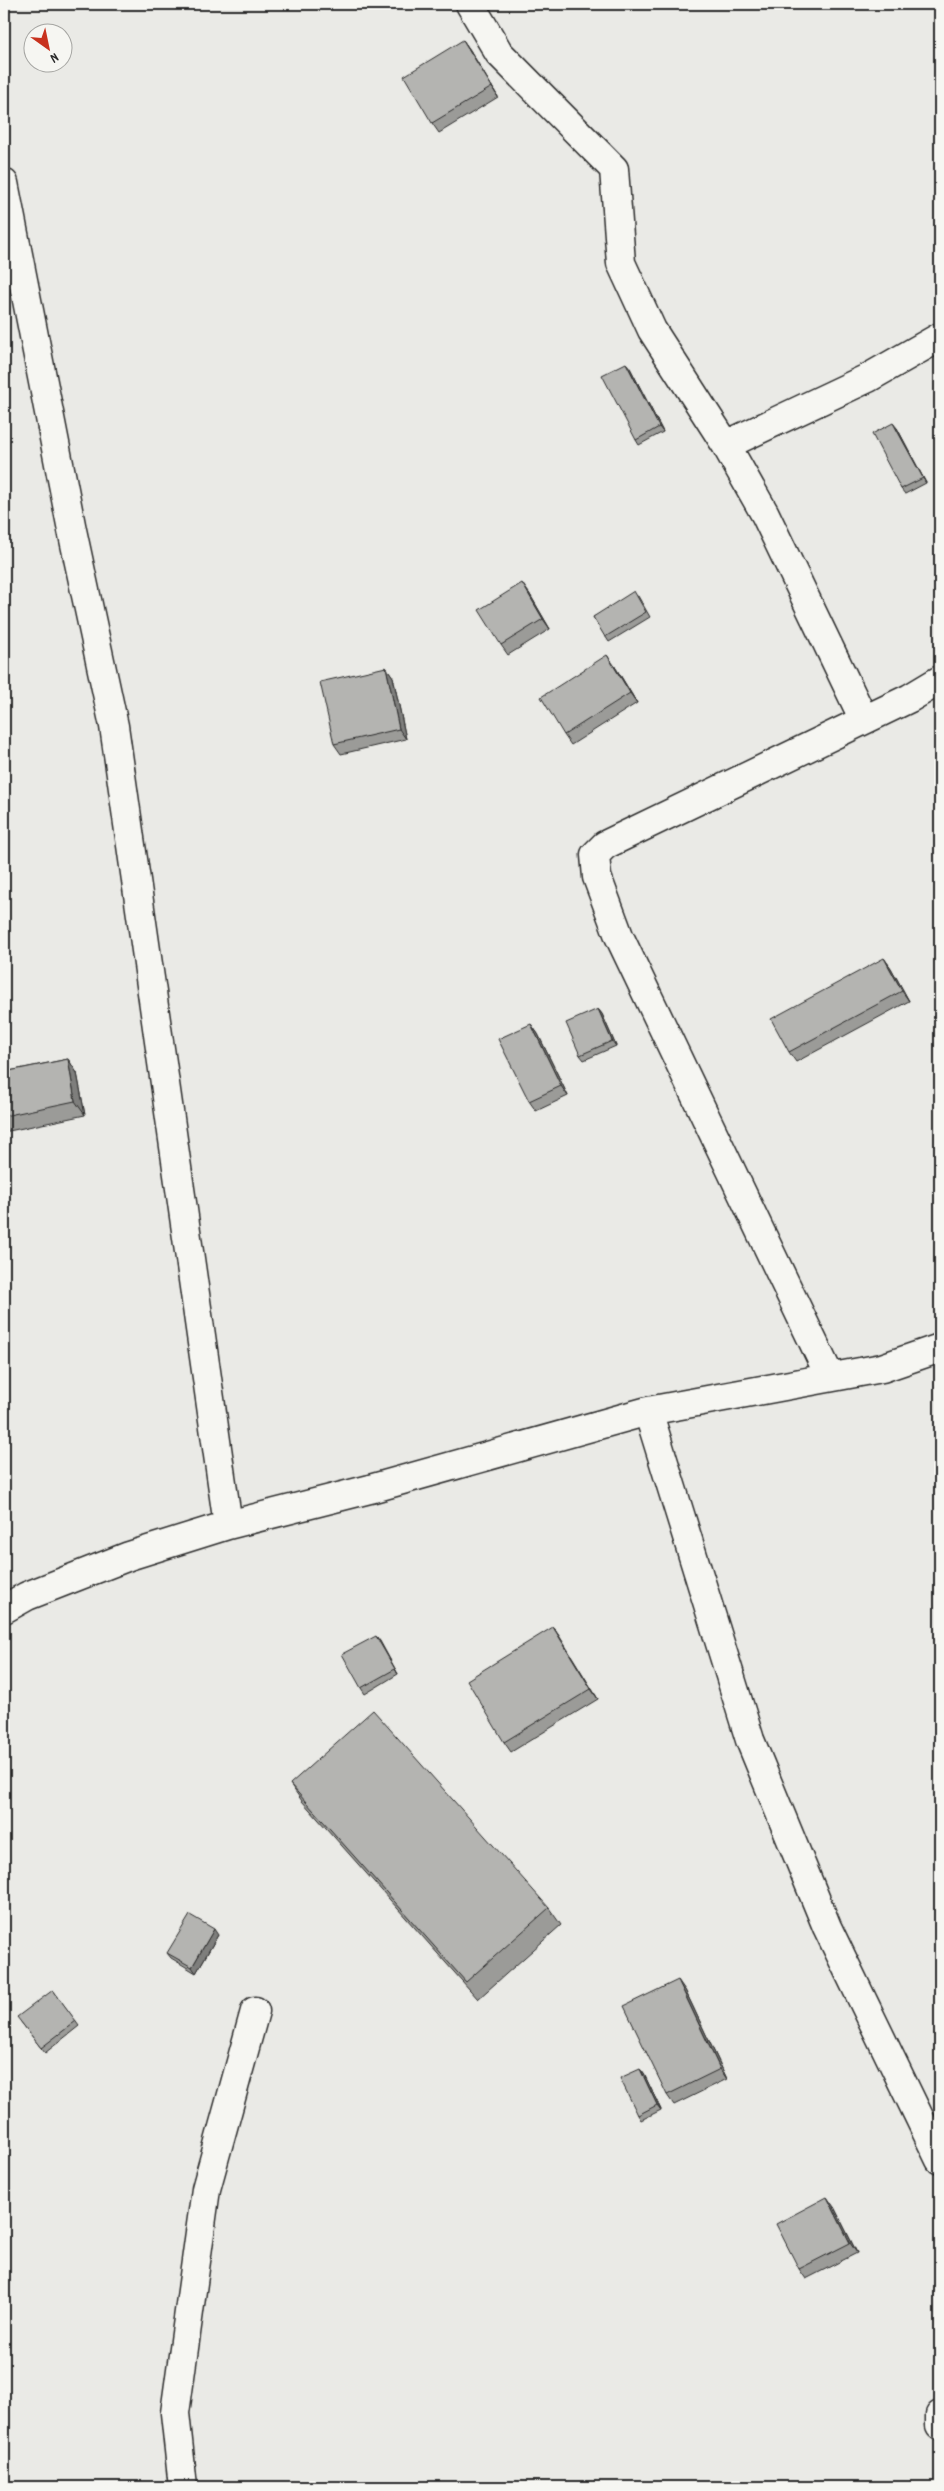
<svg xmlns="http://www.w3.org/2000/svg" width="944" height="2491" font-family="Dekko,sans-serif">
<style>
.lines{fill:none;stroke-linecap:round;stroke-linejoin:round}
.street-casing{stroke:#2b2b2b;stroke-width:31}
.street{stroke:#f6f6f2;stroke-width:28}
.wall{fill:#9b9b98;stroke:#2b2b2b}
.shaded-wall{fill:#7e7e7c;stroke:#2b2b2b}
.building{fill:#b4b4b1;stroke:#2b2b2b}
</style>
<rect width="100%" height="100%" fill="#eaeae6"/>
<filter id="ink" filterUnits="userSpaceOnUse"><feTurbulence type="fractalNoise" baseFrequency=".02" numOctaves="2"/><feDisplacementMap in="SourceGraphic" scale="10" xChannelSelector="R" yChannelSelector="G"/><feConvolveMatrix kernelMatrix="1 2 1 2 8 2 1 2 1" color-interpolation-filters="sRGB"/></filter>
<g filter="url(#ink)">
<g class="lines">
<defs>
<path id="street" d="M 470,4 L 499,53 L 614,169 L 621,263 L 652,330 L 726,445 L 765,514 L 864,720
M 4,183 L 72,530 L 114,726 L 228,1525
M 726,445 L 868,378 L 940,337
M 830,1377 L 619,936 L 597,877 L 595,855 L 605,845 L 910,698 L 940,680
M 648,1411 L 750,1740 L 827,1927 L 940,2160
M 4,1609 L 27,1596 L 129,1556 L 228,1525 L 370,1489 L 648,1411 L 882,1368 L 940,1348
M 940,2415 L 940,2425
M 183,2487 L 175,2413 L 206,2189 L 255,2011"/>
</defs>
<use href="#street" class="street-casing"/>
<use href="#street" class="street"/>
</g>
<path class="wall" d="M 463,40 L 470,50 L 498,97 L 439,133 L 432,123 Z
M 626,363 L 630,368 L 663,432 L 639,445 L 636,440 Z
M 897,428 L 926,483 L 905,494 L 901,489 Z
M 529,593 L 550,629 L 508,655 L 501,645 Z
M 638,596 L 650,617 L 609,642 L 593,617 Z
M 614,665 L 637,703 L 571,745 L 564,735 Z
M 386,667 L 393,677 L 406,739 L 341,754 L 334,744 Z
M 884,958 L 891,968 L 909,1001 L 796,1062 L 789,1052 Z
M 598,1009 L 602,1014 L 616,1046 L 584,1060 L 580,1055 Z
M 531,1024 L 538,1034 L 568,1096 L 536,1111 L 529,1101 Z
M 68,1059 L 77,1073 L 85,1115 L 4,1132 L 4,1072 Z
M 553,1627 L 598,1699 L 511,1752 L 504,1742 Z
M 376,1636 L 398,1674 L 365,1694 L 361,1688 Z
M 290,1784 L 549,1908 L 561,1925 L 478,1999 L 302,1801 Z
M 218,1935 L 196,1973 L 171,1958 L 167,1953 Z
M 53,1990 L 79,2026 L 45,2053 L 21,2022 Z
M 685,1990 L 727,2079 L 674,2105 L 667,2095 Z
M 640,2069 L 644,2074 L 661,2110 L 641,2120 L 638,2115 Z
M 834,2207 L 857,2253 L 806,2279 L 799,2269 Z"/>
<path class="shaded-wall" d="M 463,40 L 470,50 L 498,97 L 492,87 Z
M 626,363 L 630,368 L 663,432 L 659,427 Z
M 893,423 L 897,428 L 926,483 L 923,478 Z
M 522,583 L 529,593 L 550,629 L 543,619 Z
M 607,655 L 614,665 L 637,703 L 630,693 Z
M 386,667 L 393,677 L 406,739 L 399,729 Z
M 884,958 L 891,968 L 909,1001 L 902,991 Z
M 598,1009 L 602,1014 L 616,1046 L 612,1041 Z
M 531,1024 L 538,1034 L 568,1096 L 561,1086 Z
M 68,1059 L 77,1073 L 85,1115 L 75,1101 Z
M 553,1627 L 560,1637 L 598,1699 L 591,1689 Z
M 376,1636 L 380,1641 L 398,1674 L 395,1669 Z
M 214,1929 L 218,1935 L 196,1973 L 192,1967 Z
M 678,1980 L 685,1990 L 727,2079 L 720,2069 Z
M 640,2069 L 644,2074 L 661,2110 L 657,2105 Z
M 827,2197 L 834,2207 L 857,2253 L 850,2243 Z"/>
<path class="building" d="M 463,40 L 492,87 L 432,123 L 404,76 Z
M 626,363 L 659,427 L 636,440 L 602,375 Z
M 893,423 L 923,478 L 901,489 L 872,434 Z
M 522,583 L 543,619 L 501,645 L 479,610 Z
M 634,591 L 646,612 L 605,637 L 593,617 Z
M 607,655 L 630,693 L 564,735 L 541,697 Z
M 386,667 L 399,729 L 334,744 L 320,682 Z
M 884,958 L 902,991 L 789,1052 L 771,1019 Z
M 598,1009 L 612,1041 L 580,1055 L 566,1023 Z
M 531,1024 L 561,1086 L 529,1101 L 498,1039 Z
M 68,1059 L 75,1101 L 4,1116 L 4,1072 Z
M 553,1627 L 591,1689 L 504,1742 L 467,1680 Z
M 376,1636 L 395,1669 L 361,1688 L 342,1654 Z
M 373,1710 L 549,1908 L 466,1982 L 290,1784 Z
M 190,1915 L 214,1929 L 192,1967 L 167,1953 Z
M 678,1980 L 720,2069 L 667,2095 L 624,2006 Z
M 53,1990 L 76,2021 L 41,2048 L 17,2017 Z
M 640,2069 L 657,2105 L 638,2115 L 620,2078 Z
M 827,2197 L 850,2243 L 799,2269 L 776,2224 Z"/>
</g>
<rect width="944" height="2491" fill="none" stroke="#f6f6f2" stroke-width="20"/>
<rect x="10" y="10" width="924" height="2471" fill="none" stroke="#2b2b2b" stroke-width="2" filter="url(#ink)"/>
<g transform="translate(48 48) rotate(147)"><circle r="24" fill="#f6f6f2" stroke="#a5a5a2"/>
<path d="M0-4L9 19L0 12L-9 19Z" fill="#c8321e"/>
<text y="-8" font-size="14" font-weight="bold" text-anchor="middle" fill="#2b2b2b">N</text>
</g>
</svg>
